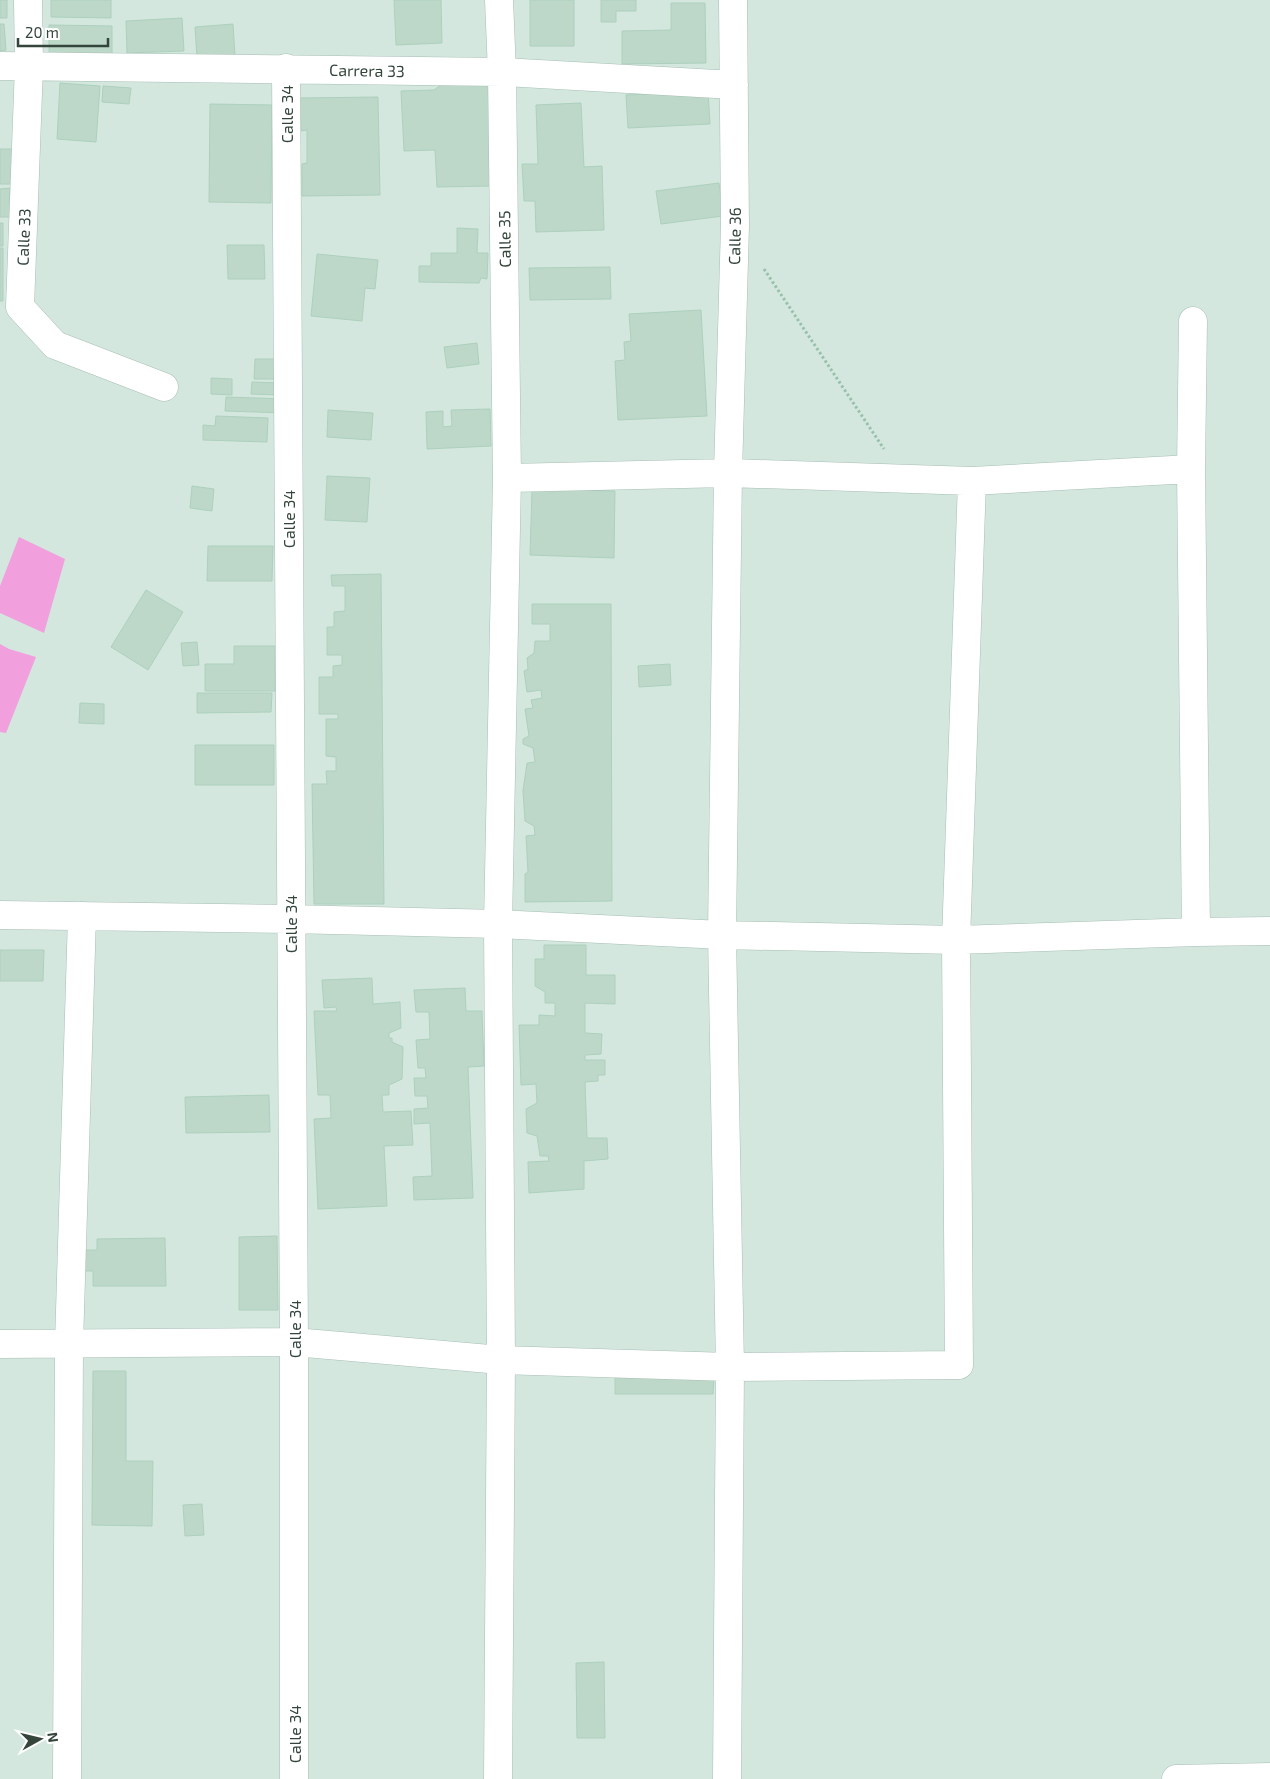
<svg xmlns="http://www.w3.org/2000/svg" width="1270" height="1779" font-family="'Exo 2',sans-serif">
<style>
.residential{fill:#d3e7de}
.water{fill:#f29fdd}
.building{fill:#bdd8c9;stroke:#add0bd}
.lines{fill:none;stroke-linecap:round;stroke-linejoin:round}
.minor-casing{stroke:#a7bfb3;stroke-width:29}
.path{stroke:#98c1ac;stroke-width:3;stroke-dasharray:2.5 2.5;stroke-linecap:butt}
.minor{stroke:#fff;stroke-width:28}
.labels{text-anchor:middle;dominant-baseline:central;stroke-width:4;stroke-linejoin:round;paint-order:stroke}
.street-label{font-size:16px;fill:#34463c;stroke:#fff}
</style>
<rect width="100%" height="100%" fill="#e5f3ed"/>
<path class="residential" d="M 0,0 L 1270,0 L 1270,1779 L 0,1779 Z"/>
<path class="water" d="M 19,537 L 65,559 L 44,633 L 0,613 L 0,586 Z
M 0,644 L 9,649 L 36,657 L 6,733 L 0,732 Z"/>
<path class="building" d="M 0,0 L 7,0 L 7,18 L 0,18 Z
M 51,0 L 111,0 L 111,18 L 51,17 Z
M 394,0 L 441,0 L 442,43 L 396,45 Z
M 530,0 L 574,0 L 574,46 L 530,46 Z
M 601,0 L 636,0 L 636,11 L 616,11 L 616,22 L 601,22 Z
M 671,3 L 705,3 L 706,63 L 622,64 L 622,31 L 671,30 Z
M 182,18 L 184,51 L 127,53 L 126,21 Z
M 0,24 L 4,24 L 6,50 L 0,51 Z
M 233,24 L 235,56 L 197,58 L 195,27 Z
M 49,25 L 112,26 L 112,55 L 49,55 Z
M 60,83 L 100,86 L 96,142 L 57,139 Z
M 489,83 L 492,186 L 437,187 L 435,150 L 404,151 L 401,91 L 434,90 L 441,85 Z
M 103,86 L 131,88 L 129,104 L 102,102 Z
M 708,91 L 710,124 L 628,128 L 626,95 Z
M 378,97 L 380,195 L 302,196 L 302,164 L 307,163 L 307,130 L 301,131 L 300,98 Z
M 581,103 L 584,167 L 602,166 L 604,230 L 536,232 L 535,201 L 524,201 L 522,164 L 538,164 L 536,105 Z
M 210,104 L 272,105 L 271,203 L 209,202 Z
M 0,149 L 13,149 L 14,184 L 0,184 Z
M 719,183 L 723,216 L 661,224 L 656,191 Z
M 10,188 L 10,217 L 0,217 L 0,189 Z
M 0,223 L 3,223 L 3,246 L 0,246 Z
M 457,228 L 478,229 L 477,253 L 488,253 L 487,279 L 481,278 L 479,283 L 419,282 L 419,266 L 431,266 L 431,253 L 457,253 Z
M 227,245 L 264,245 L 265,279 L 228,279 Z
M 0,248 L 3,248 L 3,301 L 0,301 Z
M 317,254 L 378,260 L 375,289 L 365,288 L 362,321 L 311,316 Z
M 610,267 L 611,299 L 530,300 L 529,268 Z
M 701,310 L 707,416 L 618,420 L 615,361 L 625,360 L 624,342 L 631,341 L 629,314 Z
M 477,343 L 479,364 L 447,368 L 444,347 Z
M 255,359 L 277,359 L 277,379 L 254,379 Z
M 211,378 L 232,379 L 232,395 L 211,394 Z
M 252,382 L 281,383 L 280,395 L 251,394 Z
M 226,397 L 285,399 L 285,413 L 225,411 Z
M 490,409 L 491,446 L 427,449 L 426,412 L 443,411 L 443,427 L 452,426 L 451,410 Z
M 328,410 L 373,413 L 371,440 L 327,437 Z
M 216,416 L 268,418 L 267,442 L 203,440 L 203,425 L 215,426 Z
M 327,476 L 370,478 L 367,522 L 325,520 Z
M 192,486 L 214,489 L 212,511 L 190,508 Z
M 532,489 L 615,491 L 614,558 L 530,555 Z
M 208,546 L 273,546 L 272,581 L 207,581 Z
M 381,574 L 384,904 L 314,904 L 312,784 L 327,784 L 326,771 L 336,771 L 336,757 L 326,756 L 326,719 L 338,719 L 338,714 L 319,714 L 319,677 L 333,677 L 333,666 L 342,665 L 342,655 L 327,655 L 327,627 L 334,627 L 334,612 L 345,611 L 345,586 L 332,586 L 331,575 Z
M 146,590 L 183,612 L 148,670 L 111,647 Z
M 532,604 L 611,604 L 612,901 L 525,902 L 525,874 L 528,872 L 526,836 L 535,835 L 534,826 L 525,821 L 523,791 L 527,763 L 535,762 L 533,748 L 523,744 L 523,739 L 529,736 L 525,709 L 533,708 L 531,700 L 542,698 L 541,690 L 527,692 L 524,671 L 528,669 L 527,658 L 534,653 L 535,641 L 550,641 L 550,624 L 532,624 Z
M 197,642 L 199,665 L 183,666 L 181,643 Z
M 234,646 L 275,646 L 275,691 L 205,691 L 205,664 L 234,664 Z
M 670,664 L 671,685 L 639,687 L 638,666 Z
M 197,693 L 272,693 L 271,712 L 197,713 Z
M 80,703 L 104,704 L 104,724 L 79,723 Z
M 195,745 L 274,745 L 274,785 L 195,785 Z
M 544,945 L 586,945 L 586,975 L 615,975 L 615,1004 L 585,1003 L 585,1033 L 602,1034 L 601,1054 L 585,1055 L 585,1060 L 605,1060 L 605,1075 L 598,1075 L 598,1081 L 585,1082 L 587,1138 L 607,1138 L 608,1159 L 584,1161 L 584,1189 L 529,1193 L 528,1162 L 549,1161 L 548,1156 L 540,1156 L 537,1136 L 527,1133 L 526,1109 L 537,1103 L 536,1084 L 521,1085 L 519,1025 L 539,1025 L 539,1015 L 555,1016 L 555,1003 L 545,1003 L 545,992 L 535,986 L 535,959 L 544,959 Z
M 0,950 L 44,950 L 43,981 L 0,981 Z
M 372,978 L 373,1004 L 400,1002 L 401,1028 L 389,1033 L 389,1038 L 392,1038 L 392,1042 L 403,1047 L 402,1079 L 389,1085 L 389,1095 L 382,1095 L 383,1112 L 411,1111 L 413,1145 L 384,1146 L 387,1206 L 318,1209 L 314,1119 L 331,1118 L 330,1095 L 318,1095 L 314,1011 L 337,1011 L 336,1007 L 324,1008 L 322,980 Z
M 465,988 L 466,1011 L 482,1011 L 484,1066 L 468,1067 L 473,1198 L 414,1200 L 413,1177 L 432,1176 L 430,1123 L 414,1124 L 414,1109 L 428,1108 L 427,1096 L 415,1096 L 414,1078 L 426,1078 L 425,1068 L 418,1068 L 416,1040 L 430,1039 L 429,1012 L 416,1012 L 414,990 Z
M 269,1095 L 270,1132 L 186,1133 L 185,1097 Z
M 277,1236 L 278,1310 L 239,1310 L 239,1237 Z
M 165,1238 L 166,1286 L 93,1286 L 93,1271 L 82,1271 L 81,1250 L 97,1250 L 97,1239 Z
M 93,1371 L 126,1371 L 126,1461 L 153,1461 L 152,1526 L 92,1525 Z
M 615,1373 L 714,1374 L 713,1394 L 615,1394 Z
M 202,1504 L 204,1535 L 185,1536 L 183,1505 Z
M 604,1662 L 605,1738 L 577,1738 L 576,1663 Z"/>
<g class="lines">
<defs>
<path id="minor" d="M 28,0 L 29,66 L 20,307 L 55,345 L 164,387
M 0,66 L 502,72 L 734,85
M 286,68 L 294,1342 L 294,1779
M 1193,321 L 1191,469 L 1196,932
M 507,478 L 728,473 L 972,481 L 1191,469
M 0,915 L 290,919 L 498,924 L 722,935 L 956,940 L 1196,932 L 1270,931
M 0,1344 L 294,1342 L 501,1360 L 730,1367 L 959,1365 L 956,940 L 972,481
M 67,1779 L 69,1344 L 82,916
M 498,1779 L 501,1360 L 498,924 L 507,478 L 502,72 L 499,0
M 727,1779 L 730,1367 L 722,935 L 728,473 L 735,225 L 733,0
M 1176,1779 L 1270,1777"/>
</defs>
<use href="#minor" class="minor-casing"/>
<path class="path" d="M 764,269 L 884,449"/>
<use href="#minor" class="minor"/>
</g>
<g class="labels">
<g class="street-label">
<text transform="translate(367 70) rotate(1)">Carrera 33</text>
<text transform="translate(286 114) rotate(-90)">Calle 34</text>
<text transform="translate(734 236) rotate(-89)">Calle 36</text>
<text transform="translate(23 237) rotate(-88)">Calle 33</text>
<text transform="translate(504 239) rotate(-91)">Calle 35</text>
<text transform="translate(288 519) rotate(-90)">Calle 34</text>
<text transform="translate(290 924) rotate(-90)">Calle 34</text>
<text transform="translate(294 1329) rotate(-90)">Calle 34</text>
<text transform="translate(294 1734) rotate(-90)">Calle 34</text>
</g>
</g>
<g transform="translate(40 1739) rotate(82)" stroke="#ffffff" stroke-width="4" paint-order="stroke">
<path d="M0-4L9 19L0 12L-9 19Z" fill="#34463c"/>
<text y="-8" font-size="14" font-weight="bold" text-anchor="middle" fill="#34463c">N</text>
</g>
<path d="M18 38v8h90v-8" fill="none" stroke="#34463c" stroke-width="2.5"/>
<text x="25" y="38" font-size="15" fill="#34463c" stroke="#ffffff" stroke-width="4" paint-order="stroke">20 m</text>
</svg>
